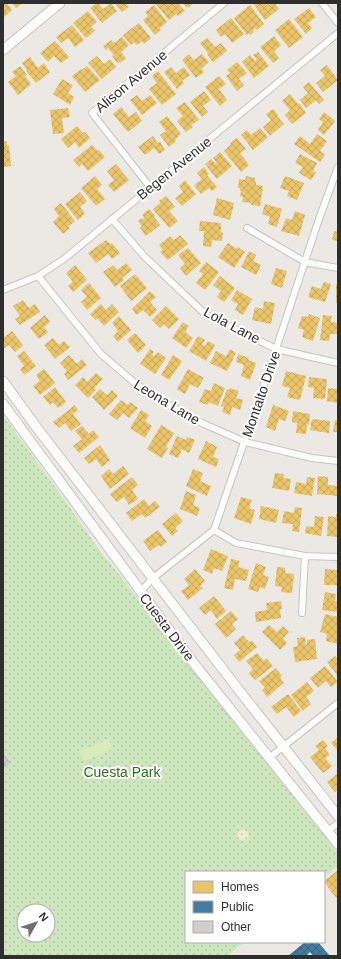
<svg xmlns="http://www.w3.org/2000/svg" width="341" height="959" font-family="Helvetica,sans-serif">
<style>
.green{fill:url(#green-dots);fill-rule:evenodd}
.sand{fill:url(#sand-dots)}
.pitch{fill:#d9eabb}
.homes{fill:url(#homes-cross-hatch)}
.public{fill:url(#public-cross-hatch)}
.building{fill:url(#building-cross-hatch)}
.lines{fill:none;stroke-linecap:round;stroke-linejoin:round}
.street-casing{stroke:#c5c4c5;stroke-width:8}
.secondary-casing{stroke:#c5c4c5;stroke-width:11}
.street{stroke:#fcfcfb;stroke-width:6}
.secondary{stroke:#fcfcfb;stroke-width:9}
.labels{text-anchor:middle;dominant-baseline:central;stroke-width:4;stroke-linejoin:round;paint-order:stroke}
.street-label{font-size:14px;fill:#2e2e2e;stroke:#fff}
.park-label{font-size:14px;fill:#2c6e1b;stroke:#fff}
</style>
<defs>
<pattern id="green-dots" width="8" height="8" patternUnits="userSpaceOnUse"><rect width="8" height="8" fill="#cee6be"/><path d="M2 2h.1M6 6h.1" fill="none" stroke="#b1c6a4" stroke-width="1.8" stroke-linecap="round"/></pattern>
<pattern id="sand-dots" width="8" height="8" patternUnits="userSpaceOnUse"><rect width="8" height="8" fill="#f0ead3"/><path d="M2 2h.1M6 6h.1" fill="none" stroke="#cec9b5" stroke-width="1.8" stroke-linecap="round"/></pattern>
<pattern id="homes-cross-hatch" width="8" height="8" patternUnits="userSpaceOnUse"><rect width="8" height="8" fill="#e9c46a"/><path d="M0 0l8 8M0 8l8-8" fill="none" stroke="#c8a95c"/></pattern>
<pattern id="public-cross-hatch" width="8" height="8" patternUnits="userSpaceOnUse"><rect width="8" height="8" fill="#457b9d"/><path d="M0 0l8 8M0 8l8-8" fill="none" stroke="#3a6580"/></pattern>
<pattern id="building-cross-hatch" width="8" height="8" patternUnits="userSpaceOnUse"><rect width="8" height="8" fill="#d1cecb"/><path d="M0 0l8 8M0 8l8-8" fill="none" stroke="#b4b1af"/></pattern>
</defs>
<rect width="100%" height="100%" fill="#ece8e4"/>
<path class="green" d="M 3,415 L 61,495 L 104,557 L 110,563 L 338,853 L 338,866 L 324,877 L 324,872 L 186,872 L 186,942 L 244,942 L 227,956 L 3,956 ZM 24,911 L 48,911 L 48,935 L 24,935 Z"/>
<path class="sand" d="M237.5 835a5.5 5.5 0 1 1 11 0a5.5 5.5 0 1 1-11 0Z"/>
<path class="pitch" d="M 109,739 L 113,749 L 84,761 L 79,751 Z"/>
<path class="homes" d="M 3,3 L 7,3 L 12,10 L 3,18 Z
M 12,3 L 22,3 L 16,8 Z
M 97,3 L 98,3 L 103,9 L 111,3 L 117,11 L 102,23 L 90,8 Z
M 115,3 L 127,3 L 126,4 L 129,7 L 122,12 Z
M 155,3 L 178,3 L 185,11 L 178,16 L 176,14 L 169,20 Z
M 182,3 L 194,3 L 188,8 L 187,6 L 186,7 Z
M 253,3 L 265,3 L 267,5 L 270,3 L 275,3 L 279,9 L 265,20 Z
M 154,5 L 167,22 L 160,28 L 161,30 L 155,35 L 143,20 L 148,16 L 145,12 Z
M 250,5 L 264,24 L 257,30 L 255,28 L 253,30 L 254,32 L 250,35 L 249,33 L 247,35 L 234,18 Z
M 309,8 L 316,17 L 308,23 L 312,28 L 306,34 L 294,19 Z
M 88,11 L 97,22 L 91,27 L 95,31 L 86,38 L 73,23 Z
M 231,18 L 244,34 L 232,43 L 225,34 L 221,37 L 216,30 Z
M 289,19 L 303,37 L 289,48 L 275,30 Z
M 139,23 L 151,38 L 144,44 L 142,41 L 139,44 L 136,45 L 134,42 L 131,45 L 123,35 Z
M 72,25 L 84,40 L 75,47 L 68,38 L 61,43 L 56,37 Z
M 274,36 L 281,45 L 274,51 L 279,58 L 273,63 L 260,47 Z
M 122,37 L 129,45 L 121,52 L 126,58 L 120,63 L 119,62 L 117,63 L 112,56 L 114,55 L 108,48 L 106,50 L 103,46 L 111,40 L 114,43 Z
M 207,38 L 215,47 L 221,43 L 227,51 L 213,62 L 207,54 L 208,53 L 200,43 Z
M 55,41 L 69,57 L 61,63 L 54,56 L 48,62 L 40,53 Z
M 258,52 L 269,66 L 254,78 L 242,62 L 250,55 L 255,61 L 257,59 L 253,55 Z
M 189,54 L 194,60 L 202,54 L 209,62 L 201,69 L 204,72 L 196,78 L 182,60 Z
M 97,56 L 104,64 L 110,59 L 116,67 L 102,79 L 88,63 Z
M 30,57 L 38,68 L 44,63 L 50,72 L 36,83 L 26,71 L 27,70 L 22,63 Z
M 237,62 L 247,73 L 239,79 L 244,85 L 237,91 L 226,76 L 230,73 L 227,70 Z
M 327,65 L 338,80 L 323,92 L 316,83 L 325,76 L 320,70 Z
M 20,66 L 27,75 L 25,76 L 31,84 L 18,95 L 8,82 L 16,76 L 12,72 Z
M 87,66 L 100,80 L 85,92 L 72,76 L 81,69 L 82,70 Z
M 171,67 L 176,73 L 184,67 L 190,75 L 182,81 L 184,83 L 177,89 L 164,72 Z
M 158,71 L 176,94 L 162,105 L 149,89 L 157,83 L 152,76 Z
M 219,76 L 226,84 L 219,89 L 227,100 L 220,106 L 205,87 Z
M 62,79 L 73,85 L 68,93 L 74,97 L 70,105 L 53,94 Z
M 309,82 L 324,100 L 319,104 L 316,100 L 306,108 L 300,100 L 308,93 L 303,87 Z
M 204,91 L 211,100 L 203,106 L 208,112 L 202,117 L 190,102 Z
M 290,94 L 298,104 L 299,103 L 306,113 L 292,124 L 285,115 L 290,110 L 282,101 Z
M 137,95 L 142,101 L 150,95 L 157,103 L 142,115 L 130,100 Z
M 185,102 L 199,120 L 191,125 L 193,127 L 186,132 L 177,121 L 183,116 L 176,108 Z
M 121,107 L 129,117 L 136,112 L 142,121 L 128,132 L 113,114 Z
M 68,108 L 70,117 L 62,118 L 64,133 L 53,134 L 50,110 Z
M 273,109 L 278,115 L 277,116 L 284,124 L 270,136 L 263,127 L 271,120 L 266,114 Z
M 324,112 L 335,121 L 324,135 L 318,130 L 323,122 L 319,119 Z
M 167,116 L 181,134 L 175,140 L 176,141 L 169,147 L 160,135 L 166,131 L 159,122 Z
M 77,126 L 83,133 L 85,132 L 90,138 L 79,148 L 75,142 L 68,148 L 61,139 Z
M 260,128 L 268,137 L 253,150 L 241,135 L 247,130 L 251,135 Z
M 317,134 L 327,141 L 320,151 L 325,154 L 320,162 L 294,144 L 300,136 L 310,144 Z
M 153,136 L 158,143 L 160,142 L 165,150 L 159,154 L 154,148 L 145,155 L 138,147 Z
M 237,138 L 246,149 L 240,153 L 249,165 L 241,172 L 224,151 L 231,144 L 230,143 Z
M 7,141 L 7,146 L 9,145 L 11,166 L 3,167 L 3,142 Z
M 92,145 L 98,151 L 99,150 L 105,157 L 88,171 L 82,164 L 79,167 L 73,160 Z
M 220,152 L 232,166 L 217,179 L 205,164 L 211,159 L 216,164 L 217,163 L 213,158 Z
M 300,154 L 317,163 L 313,171 L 316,172 L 311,180 L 299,173 L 303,167 L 295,163 Z
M 116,164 L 129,180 L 114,192 L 108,185 L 114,180 L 107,171 Z
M 204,167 L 209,174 L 207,175 L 217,187 L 212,191 L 209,188 L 201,194 L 194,185 L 202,179 L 197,173 Z
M 95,176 L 102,185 L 97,189 L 105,199 L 96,206 L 81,188 Z
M 246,176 L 255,178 L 255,181 L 256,182 L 256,185 L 263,186 L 260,206 L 251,205 L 252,203 L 242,202 L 243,197 L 240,196 L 241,191 L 240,191 L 240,188 L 238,188 L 239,179 L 245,180 Z
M 285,176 L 304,183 L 297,200 L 287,196 L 289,191 L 280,188 Z
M 185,180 L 196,194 L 182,206 L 175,198 L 183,192 L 179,186 Z
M 80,192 L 87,201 L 80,207 L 85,214 L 78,220 L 65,204 Z
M 166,196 L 175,207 L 169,211 L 178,221 L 169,228 L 153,209 L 160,203 L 159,201 Z
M 217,198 L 234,203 L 230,220 L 213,215 Z
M 61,203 L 75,221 L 68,227 L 70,228 L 63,234 L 53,222 L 59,216 L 54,209 Z
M 265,204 L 282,209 L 277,227 L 268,224 L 270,217 L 262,214 Z
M 149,209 L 155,216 L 154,217 L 160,225 L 146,236 L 140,228 L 142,226 L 138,221 L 142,218 L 143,219 L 145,218 L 142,215 Z
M 295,211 L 305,215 L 299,236 L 281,231 L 286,218 L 292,220 Z
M 200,221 L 221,223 L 221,232 L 223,233 L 222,241 L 212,240 L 211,247 L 203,246 L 204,231 L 199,231 Z
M 334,231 L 338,232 L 338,241 L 332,240 Z
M 180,235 L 188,244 L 168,260 L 160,252 L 163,250 L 159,245 L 170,236 L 174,240 Z
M 106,240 L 110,244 L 112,243 L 120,253 L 112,259 L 108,254 L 96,263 L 88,253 Z
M 228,243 L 237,249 L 238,247 L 245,252 L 234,268 L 218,257 Z
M 188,248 L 201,263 L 186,276 L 180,268 L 185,264 L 178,255 Z
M 249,251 L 256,255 L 253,261 L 261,265 L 256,275 L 241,267 Z
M 206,262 L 219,272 L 205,290 L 196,283 L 203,274 L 199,271 Z
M 126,263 L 132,270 L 122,278 L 124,280 L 115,287 L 103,272 L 113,265 L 117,270 Z
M 75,265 L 87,280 L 73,292 L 68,286 L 73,282 L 66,273 Z
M 276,268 L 287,271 L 282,288 L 271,284 Z
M 135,274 L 147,288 L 131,301 L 120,286 Z
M 220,276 L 235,288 L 224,302 L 217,297 L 221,291 L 213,285 Z
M 324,282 L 331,284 L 325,302 L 308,297 L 312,286 L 321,289 Z
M 89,283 L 101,298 L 87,310 L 81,302 L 87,297 L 81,290 Z
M 336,284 L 338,284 L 338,303 L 336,303 Z
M 237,290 L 252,299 L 243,315 L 235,310 L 238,304 L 231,300 Z
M 150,291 L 156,297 L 150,302 L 157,310 L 150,317 L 143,310 L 137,315 L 132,309 Z
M 23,300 L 29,308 L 35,304 L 40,312 L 20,325 L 15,319 L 20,316 L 13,306 Z
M 264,301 L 275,303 L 271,324 L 252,320 L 255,307 L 263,309 Z
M 101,304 L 106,310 L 112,304 L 119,312 L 104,326 L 97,318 L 96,320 L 90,314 Z
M 166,306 L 179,319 L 169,329 L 164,324 L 160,328 L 152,320 Z
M 309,314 L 320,318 L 313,341 L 302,337 L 304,330 L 298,328 L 302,316 L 308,317 Z
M 45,315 L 50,322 L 44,327 L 48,332 L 39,339 L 30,328 Z
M 323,315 L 332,316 L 331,322 L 338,323 L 338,334 L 330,334 L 329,341 L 320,340 Z
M 119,316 L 131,330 L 118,342 L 113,336 L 118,331 L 112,323 Z
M 183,322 L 189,326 L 185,332 L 193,338 L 186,348 L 172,338 Z
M 12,331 L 23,345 L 15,352 L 9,345 L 3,349 L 3,338 Z
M 135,333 L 146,345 L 138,353 L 127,340 Z
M 198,336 L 205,340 L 202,345 L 205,346 L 208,341 L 215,345 L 206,361 L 189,351 Z
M 53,338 L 59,345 L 64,341 L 70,347 L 55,359 L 44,345 Z
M 150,349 L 154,352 L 152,355 L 154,356 L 158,352 L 166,358 L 155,374 L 140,364 Z
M 230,349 L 236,353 L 227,371 L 210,363 L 216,351 L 226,356 Z
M 24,351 L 36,366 L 24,375 L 20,369 L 24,366 L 17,356 Z
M 238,354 L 249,358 L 248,360 L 256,363 L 250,380 L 241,376 L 244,365 L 236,362 Z
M 69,355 L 77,364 L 82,359 L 87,365 L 68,380 L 64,374 L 67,371 L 60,363 Z
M 173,355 L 182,361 L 169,380 L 161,375 Z
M 44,369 L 55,383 L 40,395 L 33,386 L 40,381 L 36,375 Z
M 188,369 L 204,378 L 198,388 L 190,384 L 185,394 L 177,389 Z
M 286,371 L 306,376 L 300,400 L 287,397 L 290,388 L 282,386 Z
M 96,373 L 103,379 L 94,388 L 96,390 L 88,398 L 75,385 L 83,377 L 87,382 Z
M 309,377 L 327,379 L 325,399 L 313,398 L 314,388 L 308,387 Z
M 214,383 L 225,388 L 218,406 L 209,402 L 208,405 L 199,402 L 205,389 L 211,391 Z
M 55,387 L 66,402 L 58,408 L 53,402 L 50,405 L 43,397 Z
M 230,388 L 239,391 L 236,398 L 243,400 L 240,410 L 232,407 L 230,415 L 222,412 L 224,407 L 221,406 L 227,389 L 229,390 Z
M 328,388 L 338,389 L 338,403 L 327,401 Z
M 100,389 L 107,395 L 112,390 L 118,396 L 104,410 L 92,397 Z
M 121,400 L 128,405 L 130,402 L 138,408 L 129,418 L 123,413 L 117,420 L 109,414 Z
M 75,405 L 78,410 L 73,414 L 81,424 L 71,431 L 65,423 L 59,428 L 53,422 Z
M 273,405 L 289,411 L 285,421 L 279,419 L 275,431 L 266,427 Z
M 141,410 L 149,415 L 145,421 L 152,426 L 145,438 L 130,428 Z
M 293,411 L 310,414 L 309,425 L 307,424 L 306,434 L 296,433 L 297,423 L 292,422 Z
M 312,419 L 330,421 L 329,433 L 310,430 Z
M 335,420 L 338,420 L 338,432 L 333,432 Z
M 161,425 L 174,433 L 166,447 L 168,448 L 162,458 L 147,449 Z
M 82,426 L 89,434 L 93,430 L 99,437 L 79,453 L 73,446 L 82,439 L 75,431 Z
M 177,436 L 186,440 L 187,437 L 195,440 L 189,453 L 182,449 L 178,458 L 169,454 Z
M 206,441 L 217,447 L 213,457 L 219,459 L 216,467 L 198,459 Z
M 100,445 L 110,460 L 102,467 L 96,459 L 89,464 L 84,458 Z
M 123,466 L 129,474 L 110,489 L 101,476 L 109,469 L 113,474 Z
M 193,469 L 203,473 L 200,481 L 211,486 L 207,496 L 186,486 Z
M 275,473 L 284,474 L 283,478 L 291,479 L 289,491 L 272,488 Z
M 318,476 L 328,477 L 328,485 L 338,486 L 338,496 L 317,494 Z
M 132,477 L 138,485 L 132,490 L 138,499 L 129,505 L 124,497 L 117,502 L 110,494 Z
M 307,477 L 315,478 L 312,496 L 294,493 L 296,482 L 306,484 Z
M 186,491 L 196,495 L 193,505 L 200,508 L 197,516 L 180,509 Z
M 241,497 L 252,500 L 249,508 L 255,510 L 251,524 L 234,518 Z
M 144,499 L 149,506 L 155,501 L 160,507 L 145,518 L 142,514 L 132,521 L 126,513 Z
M 261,506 L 279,510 L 276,523 L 259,519 Z
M 295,507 L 302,508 L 299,532 L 292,531 L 293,524 L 282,523 L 284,511 L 294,513 Z
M 176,513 L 183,521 L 175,528 L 178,531 L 172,536 L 162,524 Z
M 336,514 L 338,514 L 338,537 L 327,536 L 328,516 L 336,517 Z
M 315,516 L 324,517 L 321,536 L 305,533 L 306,526 L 314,527 Z
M 158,530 L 167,542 L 161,547 L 159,545 L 150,551 L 143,541 Z
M 211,549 L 228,556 L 222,571 L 214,568 L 212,574 L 203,570 Z
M 231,559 L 240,561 L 238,567 L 249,570 L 246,581 L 235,579 L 233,590 L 224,588 Z
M 256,563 L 266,567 L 263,575 L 269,577 L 265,589 L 260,587 L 258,592 L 248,589 Z
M 277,567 L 285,568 L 285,573 L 294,574 L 292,593 L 281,592 L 282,587 L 275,586 Z
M 195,569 L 205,581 L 200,586 L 203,588 L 188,600 L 181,591 L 189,585 L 184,579 Z
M 325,569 L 338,570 L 338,585 L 324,585 Z
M 325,592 L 336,594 L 335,601 L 338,601 L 338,612 L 322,610 Z
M 214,596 L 226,611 L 217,619 L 211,610 L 205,615 L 199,608 Z
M 281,601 L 282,609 L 280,609 L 281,618 L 256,622 L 255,612 L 267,610 L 266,603 Z
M 231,611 L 238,619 L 232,624 L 236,629 L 226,638 L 215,624 Z
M 325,614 L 338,617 L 338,644 L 326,641 L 327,634 L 320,632 Z
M 269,625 L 277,632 L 283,626 L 289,632 L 283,638 L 287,643 L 280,650 L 262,632 Z
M 243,635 L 249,642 L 252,641 L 257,647 L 239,662 L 234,655 L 240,650 L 234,643 Z
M 305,637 L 306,645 L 307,645 L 307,640 L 315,639 L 317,659 L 295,662 L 293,647 L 298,646 L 297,638 Z
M 257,653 L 264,661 L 266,658 L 273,666 L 255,680 L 249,673 L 253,669 L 246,661 Z
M 335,656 L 337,658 L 338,657 L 338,676 L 327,662 Z
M 325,666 L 338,682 L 331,687 L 326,681 L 318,688 L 310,678 Z
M 276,668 L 282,676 L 280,678 L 284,683 L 267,697 L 262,690 L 265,688 L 259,681 Z
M 307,682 L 314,691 L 306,697 L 311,704 L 303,711 L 291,695 Z
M 288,694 L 301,711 L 294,717 L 286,707 L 277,714 L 271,707 Z
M 338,737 L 338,751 L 331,743 Z
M 323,740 L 328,746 L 325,749 L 330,755 L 325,758 L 332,766 L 323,773 L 310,757 L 319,750 L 315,746 Z
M 338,773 L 338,790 L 335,792 L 327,782 Z
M 337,871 L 338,873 L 338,900 L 324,882 L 324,881 Z"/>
<path class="public" d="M 305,942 L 318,942 L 330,956 L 313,956 L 310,952 L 306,956 L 288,956 Z"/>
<path class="building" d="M 3,754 L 11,763 L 3,770 Z"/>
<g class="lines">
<defs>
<path id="street" d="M 322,3 L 338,23
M 150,187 L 92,113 L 224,3
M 112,219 L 144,256 L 205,314 L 276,349 L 338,363
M 247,228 L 305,262 L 338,268
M 38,276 L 101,354 L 136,384 L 172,407 L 204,424 L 245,442 L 312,458 L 338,461
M 3,290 L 38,276 L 64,259 L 338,33
M 214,530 L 236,543 L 305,556 L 338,557
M 141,591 L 153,578 L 214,530 L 276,349 L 319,219 L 338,167
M 302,613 L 305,556
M 269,758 L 338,703
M 328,831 L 338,823"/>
<path id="secondary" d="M 3,50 L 60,3
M 3,381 L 37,428 L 242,694 L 338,816
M 3,404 L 192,661 L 338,844"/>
</defs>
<use href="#street" class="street-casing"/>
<use href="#secondary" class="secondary-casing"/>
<use href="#street" class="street"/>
<use href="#secondary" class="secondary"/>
</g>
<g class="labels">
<g class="street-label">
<text transform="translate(131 81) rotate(-40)">Alison Avenue</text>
<text transform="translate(174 168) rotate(-39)">Begen Avenue</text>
<text transform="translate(232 325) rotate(28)">Lola Lane</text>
<text transform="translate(261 394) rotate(-71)">Montalto Drive</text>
<text transform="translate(167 402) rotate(31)">Leona Lane</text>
<text transform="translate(167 627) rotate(53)">Cuesta Drive</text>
</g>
<g class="park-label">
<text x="122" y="772">Cuesta Park</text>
</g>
</g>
<rect width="341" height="959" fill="none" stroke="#2e2e2e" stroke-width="8"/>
<rect x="185" y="871" width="140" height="72" fill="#ffffff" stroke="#ababab"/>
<rect x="193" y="881" width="20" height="12" fill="#e9c46a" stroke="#ababab"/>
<text x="221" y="891" font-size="12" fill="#2e2e2e">Homes</text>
<rect x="193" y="901" width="20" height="12" fill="#457b9d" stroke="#ababab"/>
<text x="221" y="911" font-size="12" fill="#2e2e2e">Public</text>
<rect x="193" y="921" width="20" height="12" fill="#d1cecb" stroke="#ababab"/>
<text x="221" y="931" font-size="12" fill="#2e2e2e">Other</text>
<g transform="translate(36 923) rotate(51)"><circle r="19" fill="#ffffff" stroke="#ababab"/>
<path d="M0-3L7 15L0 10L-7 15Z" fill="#706f6e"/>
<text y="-6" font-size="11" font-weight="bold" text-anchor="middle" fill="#2e2e2e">N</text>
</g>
</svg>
